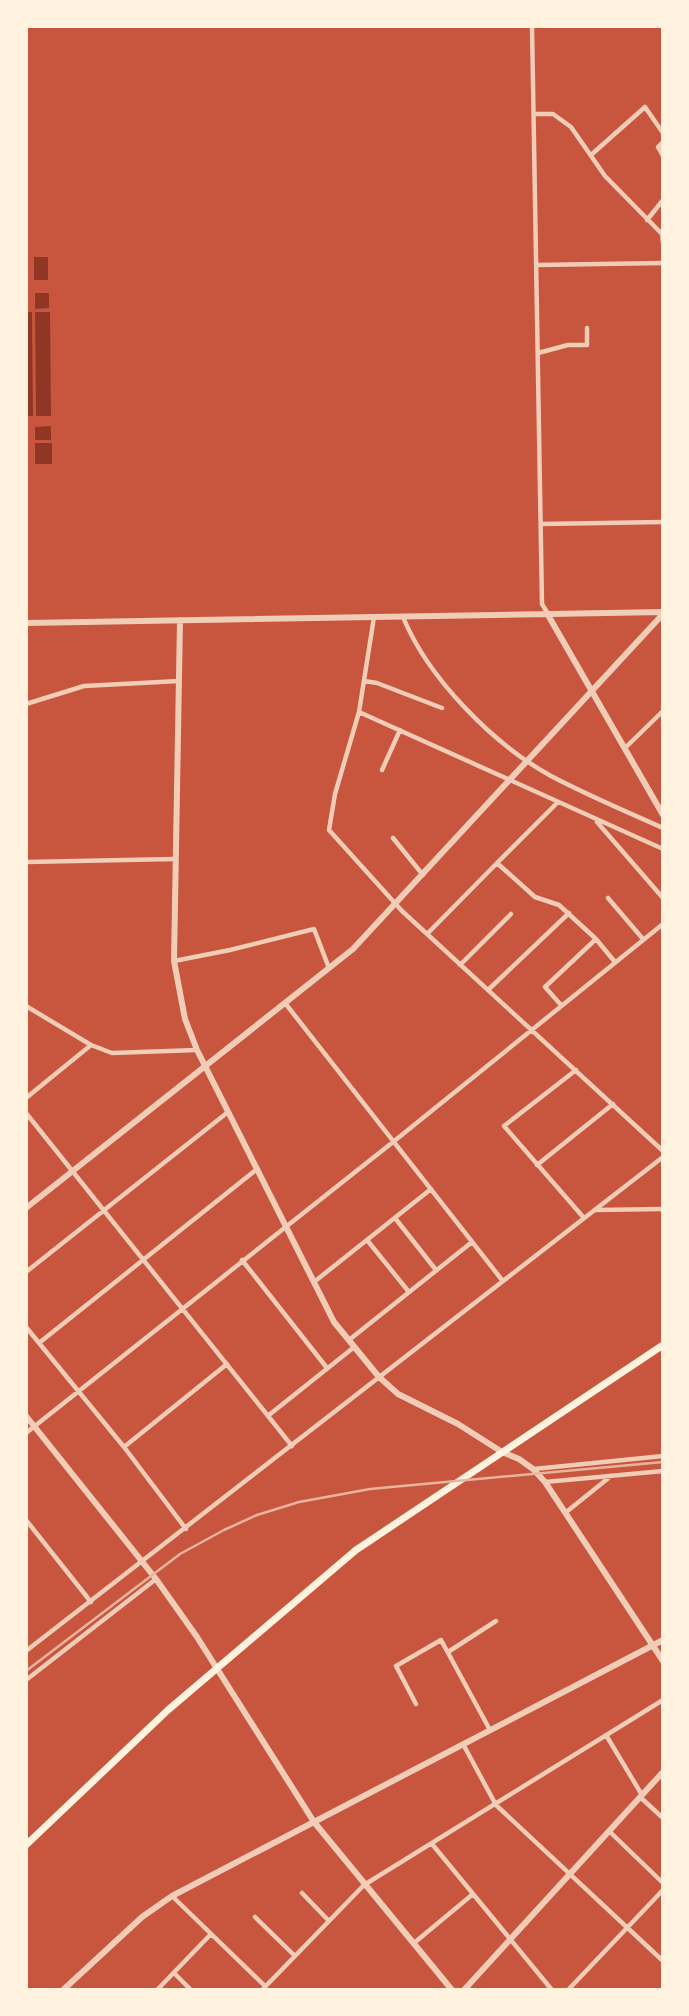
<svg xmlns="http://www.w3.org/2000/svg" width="689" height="2016" font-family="Commissioner,sans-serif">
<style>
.water{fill:#8f3625}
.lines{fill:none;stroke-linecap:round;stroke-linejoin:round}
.minor{stroke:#f1ccb7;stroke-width:4.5}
.tertiary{stroke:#f1ccb7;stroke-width:6}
.primary{stroke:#fff3e0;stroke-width:7}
.rail{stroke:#e9b49f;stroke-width:2.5}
</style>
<rect width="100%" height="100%" fill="#c8553d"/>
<path class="water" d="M 34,257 L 48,257 L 48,280 L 34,280 Z
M 35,293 L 49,293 L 49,308 L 35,309 Z
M 26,312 L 32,312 L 33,416 L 26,416 Z
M 35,312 L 50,312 L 51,416 L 36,416 Z
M 51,426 L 51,440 L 35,440 L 35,427 Z
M 35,443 L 52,443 L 52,464 L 35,464 Z"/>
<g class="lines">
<path class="minor" d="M 532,26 L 542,604 L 548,614
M 534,114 L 553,114 L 571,127 L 605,176 L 662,234 L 663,243
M 663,142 L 658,147 L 663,156
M 591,155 L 645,107 L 663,133
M 647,220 L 663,200
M 537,265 L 663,263
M 538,353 L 568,345 L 587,345 L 587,328
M 541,524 L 663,522
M 374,617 L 359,712 L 335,794 L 329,830 L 402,911 L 663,1151
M 403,617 C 428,678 493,744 551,776 C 587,795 625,811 663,828
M 364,681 L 377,683 L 442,708
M 26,704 L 84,686 L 179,681
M 359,712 L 663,849
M 625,748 L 663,711
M 382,770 L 400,730
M 558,802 L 497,863 L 535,897 L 559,905 L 596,939 L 615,962
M 597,822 L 663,898
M 393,838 L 423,875
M 26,862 L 175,859
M 608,898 L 643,939
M 427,934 L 497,863
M 174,961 L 230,950 L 314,929 L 329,968
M 460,965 L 511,914
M 488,990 L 569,913
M 285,1003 L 502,1280
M 561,1005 L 545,987 L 596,939
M 26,1006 L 91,1045 L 112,1053 L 197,1050
M 576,1070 L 504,1126 L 584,1218
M 26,1098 L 91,1045
M 26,1113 L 292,1446
M 537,1165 L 613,1104
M 596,1210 L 663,1209
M 395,1218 L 436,1270
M 367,1240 L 409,1292
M 242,1260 L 327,1368
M 26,1272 L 228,1112
M 314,1282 L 431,1189
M 26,1327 L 124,1447 L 186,1529
M 349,1340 L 472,1242
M 39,1343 L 257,1169
M 269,1415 L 353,1348
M 26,1433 L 393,1142 L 663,924
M 124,1447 L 227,1364
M 534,1469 L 663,1456
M 545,1482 L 663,1471
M 565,1513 L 611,1476
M 26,1520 L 91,1602
M 26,1651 L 663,1157
M 448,1652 L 496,1621
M 26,1680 L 156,1579
M 416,1704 L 396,1666 L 441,1640 L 490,1730
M 606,1735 L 642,1795
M 463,1744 L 496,1805 L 663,1961
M 640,1797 L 663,1818
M 609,1831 L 663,1883
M 432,1844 L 552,1990
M 302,1893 L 329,1921
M 172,1896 L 265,1986
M 255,1917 L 295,1956
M 414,1943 L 473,1894
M 174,1973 L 191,1990
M 157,1990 L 211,1934
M 262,1990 L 364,1885 L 663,1700
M 568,1990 L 663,1890"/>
<path class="tertiary" d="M 548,615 L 663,815
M 180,620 L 174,961 L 185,1019 L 197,1050 L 334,1322 L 379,1377 L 398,1394 L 458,1424 L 502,1452 L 519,1459 L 533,1469 L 545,1482 L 663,1661
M 26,623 L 663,612
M 26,1208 L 353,949 L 663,614
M 26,1416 L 156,1579 L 197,1637 L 314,1822 L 452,1990
M 63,1990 L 142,1917 L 172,1896 L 663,1640
M 464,1990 L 663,1772"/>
<path class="primary" d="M 26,1845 L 168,1710 L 356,1550 L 663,1345"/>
<path class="rail" d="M 26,1671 L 180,1554 L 224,1530 L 257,1515 L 299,1502 L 370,1489 L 663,1462"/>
</g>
<rect width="689" height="2016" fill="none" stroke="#fff3e0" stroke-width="56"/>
</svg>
